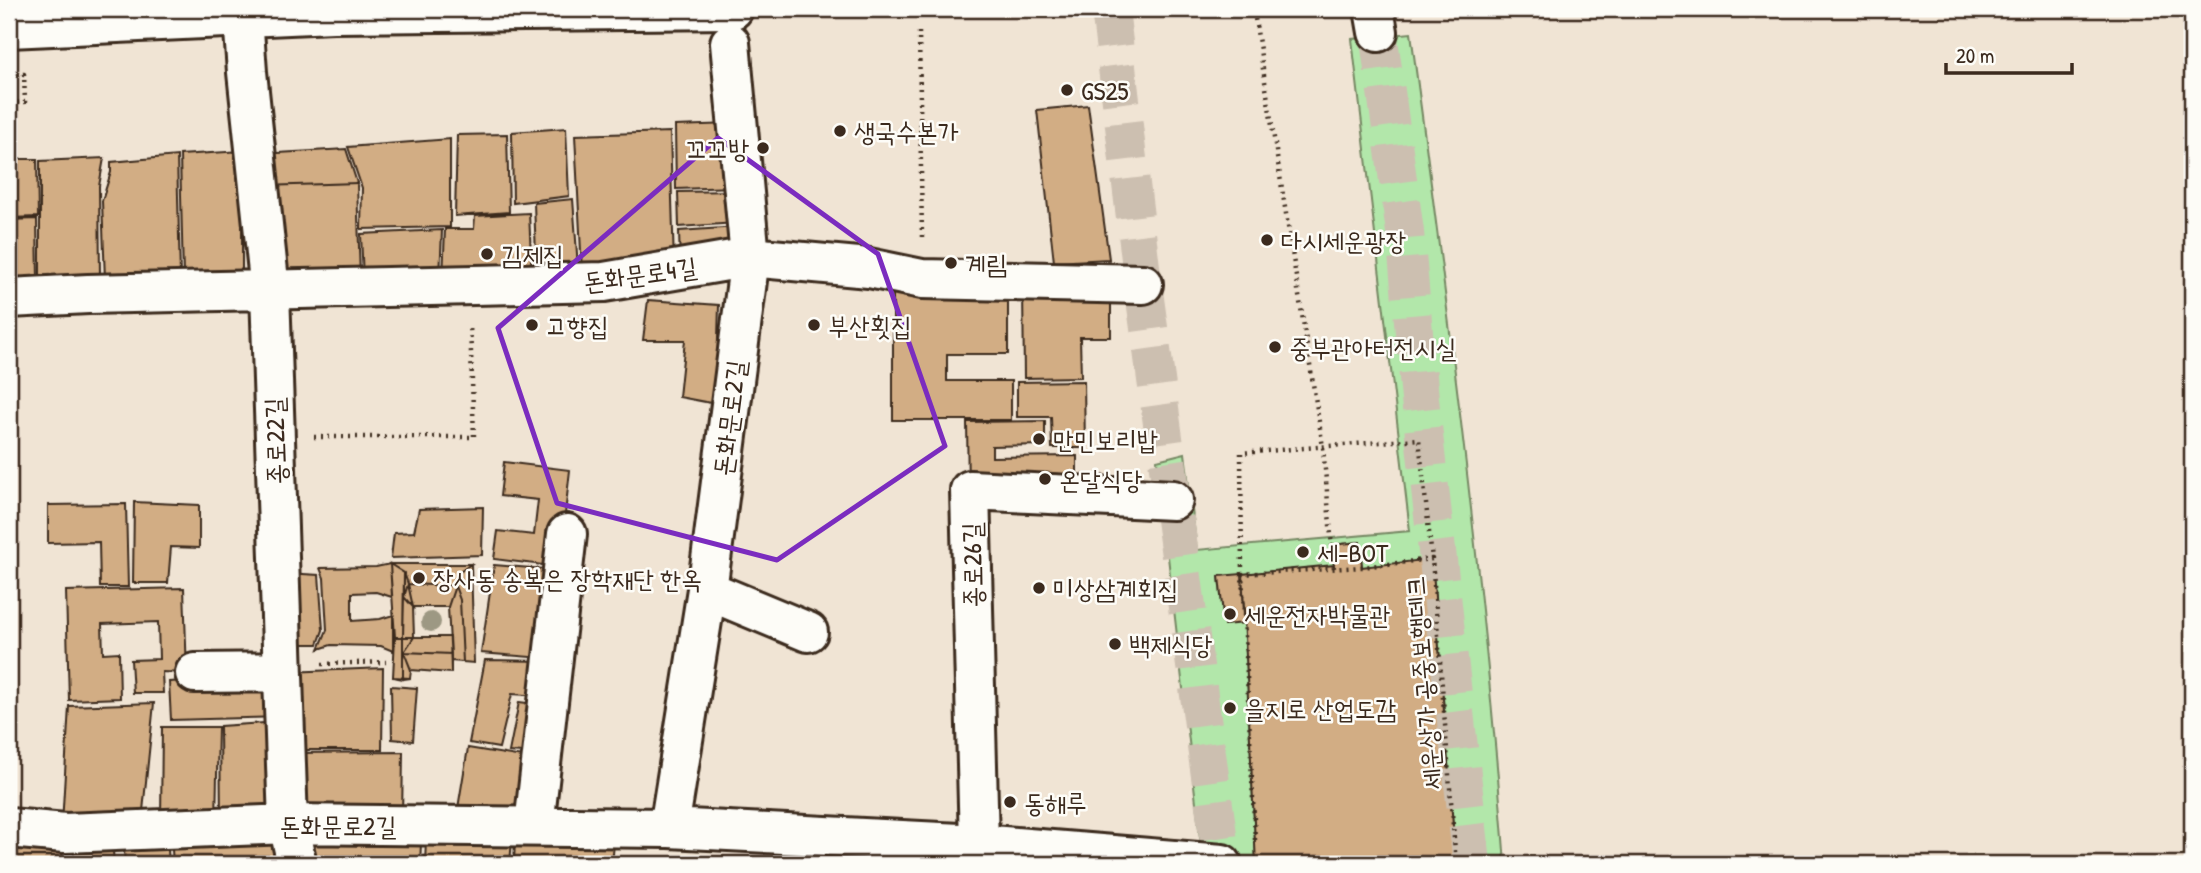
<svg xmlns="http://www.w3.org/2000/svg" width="2201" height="873" font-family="'Patrick Hand','Poor Story',sans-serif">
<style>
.green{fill:#b2e7aa;stroke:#768864;stroke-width:2}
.building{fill:#d2ad84;stroke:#3b2a1e;stroke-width:2}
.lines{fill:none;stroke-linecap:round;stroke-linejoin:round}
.minor-tunnel{stroke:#ccbfb0;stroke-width:38;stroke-dasharray:38 19;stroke-linecap:butt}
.minor-casing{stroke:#3b2a1e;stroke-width:44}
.major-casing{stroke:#3b2a1e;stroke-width:44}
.path{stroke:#3b2a1e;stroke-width:4.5;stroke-dasharray:2 5;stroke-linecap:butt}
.minor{stroke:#fdfcf7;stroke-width:38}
.major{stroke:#fdfcf7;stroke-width:38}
.tree{fill:#9d9883}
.marked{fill:none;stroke:#7b2cbf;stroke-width:5;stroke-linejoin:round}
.poi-dot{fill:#3b2a1e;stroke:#fdfcf7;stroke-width:2.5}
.labels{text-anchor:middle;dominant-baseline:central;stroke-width:5;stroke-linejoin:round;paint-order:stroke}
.poi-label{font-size:26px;fill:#3b2a1e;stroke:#fdfcf7;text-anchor:start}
.street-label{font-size:26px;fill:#3b2a1e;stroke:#fdfcf7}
</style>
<rect width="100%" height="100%" fill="#f0e4d4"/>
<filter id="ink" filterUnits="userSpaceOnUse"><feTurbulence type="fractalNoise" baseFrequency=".0143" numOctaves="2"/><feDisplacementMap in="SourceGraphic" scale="14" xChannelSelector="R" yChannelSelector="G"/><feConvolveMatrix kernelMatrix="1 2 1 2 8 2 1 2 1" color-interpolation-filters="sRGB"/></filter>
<g filter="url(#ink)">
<path class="green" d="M 1411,33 C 1448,309 1484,586 1505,864 L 1456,864 L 1432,560 L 1362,567 L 1359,542 L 1332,545 L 1334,569 L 1219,577 L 1224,624 L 1245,623 L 1256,864 L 1203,864 L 1157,460 L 1185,453 L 1197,550 L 1410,531 L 1352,39 Z"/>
<path class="building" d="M 1088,105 L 1109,259 L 1054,262 L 1037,110 Z
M 731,124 L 734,187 L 676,189 L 675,126 Z
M 566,128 L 569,196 L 513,203 L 512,132 Z
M 670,132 L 674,266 L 582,271 L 575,135 Z
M 507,134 L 509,212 L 455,216 L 457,135 Z
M 450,139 L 450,227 L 361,229 L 362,188 L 348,147 Z
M 346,149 L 357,183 L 263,186 L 261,154 Z
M 242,151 L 242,275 L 183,276 L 180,155 Z
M 177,156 L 180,278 L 105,279 L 102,201 L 111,172 L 111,162 Z
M 104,158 L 99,186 L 100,277 L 40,280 L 40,161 Z
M 9,159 L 37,159 L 38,217 L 9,218 Z
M 357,183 L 360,279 L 272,283 L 263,186 Z
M 736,191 L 736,223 L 679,227 L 678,192 Z
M 573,199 L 579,281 L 537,281 L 534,203 Z
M 529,213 L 532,279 L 443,279 L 445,229 L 474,229 L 475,216 Z
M 37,219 L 38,281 L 9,284 L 9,220 Z
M 738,227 L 739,256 L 680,263 L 679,231 Z
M 442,230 L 440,277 L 363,279 L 361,234 Z
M 893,286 L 1008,286 L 1008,354 L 947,354 L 947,381 L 1011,381 L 1011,420 L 893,420 Z
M 1111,286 L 1111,337 L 1080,337 L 1081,377 L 1024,378 L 1023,287 Z
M 648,300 L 719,305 L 716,404 L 679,397 L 685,340 L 643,340 Z
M 1084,381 L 1085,448 L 1052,448 L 1051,417 L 1017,417 L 1017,382 Z
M 1045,421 L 1045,445 L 992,446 L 992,457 L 1077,456 L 1077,489 L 968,489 L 967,422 Z
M 504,462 L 570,470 L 559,567 L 494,559 L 498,531 L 534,535 L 538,500 L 500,496 Z
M 134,502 L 199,505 L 199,548 L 171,547 L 168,583 L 133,583 Z
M 126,504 L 128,587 L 100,587 L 99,542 L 48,543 L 48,505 Z
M 483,507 L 482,555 L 391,558 L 394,533 L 414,532 L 419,509 Z
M 1360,542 L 1362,567 L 1432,559 L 1456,864 L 1256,864 L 1242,574 L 1334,565 L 1332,545 Z
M 390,564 L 392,597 L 376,592 L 352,593 L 352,621 L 380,619 L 393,615 L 393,651 L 381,646 L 331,645 L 319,649 L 327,630 L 324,578 L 320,568 L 376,567 Z
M 390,564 L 471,564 L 474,663 L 451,661 L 448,607 L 413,607 L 414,637 L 395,637 Z
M 390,564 L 471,564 L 457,574 L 455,586 L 408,584 L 404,573 Z
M 390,564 L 404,573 L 403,637 L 395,637 Z
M 471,564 L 474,663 L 463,662 L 460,600 L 455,586 L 457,574 Z
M 494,565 L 556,570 L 543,658 L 481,653 Z
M 286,573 L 319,575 L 323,630 L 318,644 L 287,644 Z
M 404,573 L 408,584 L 404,597 Z
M 1242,574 L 1245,623 L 1224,625 L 1219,576 Z
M 408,584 L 455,586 L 448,607 L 413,607 Z
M 408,584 L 413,607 L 404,597 Z
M 455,586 L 460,600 L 463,662 L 451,661 L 448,607 Z
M 184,588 L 187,673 L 162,672 L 163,693 L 133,693 L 131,660 L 159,659 L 158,622 L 102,624 L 103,653 L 119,652 L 120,698 L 69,700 L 66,591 Z
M 404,597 L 413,607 L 414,637 L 403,637 Z
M 395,637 L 450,637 L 451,673 L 411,670 L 410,678 L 393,677 Z
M 395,637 L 403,637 L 403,679 L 393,677 Z
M 403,637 L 414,637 L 404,652 L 411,670 L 410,678 L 403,679 Z
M 414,637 L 450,637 L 451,654 L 404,652 Z
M 404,652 L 451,654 L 451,673 L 411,670 Z
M 485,660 L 546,661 L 541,696 L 512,694 L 499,748 L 469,743 Z
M 383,668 L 382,750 L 292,750 L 289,672 Z
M 280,675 L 281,717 L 171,720 L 169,682 Z
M 391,686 L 417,688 L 413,741 L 392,739 Z
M 519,702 L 544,705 L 536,754 L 509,752 Z
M 154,703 L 142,821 L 62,824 L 69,706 Z
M 279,722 L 280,817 L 221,821 L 220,726 Z
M 162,727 L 218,727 L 216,821 L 161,821 Z
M 468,748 L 534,759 L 527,819 L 457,814 Z
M 403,752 L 402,819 L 294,821 L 292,753 Z
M 167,835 L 169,864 L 125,864 L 123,837 Z
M 171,835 L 276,842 L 281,864 L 173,864 Z
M 305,835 L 421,843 L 420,864 L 309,864 Z
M 15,836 L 61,838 L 63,864 L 15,864 Z
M 9,837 L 15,837 L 15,856 L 9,856 Z
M 112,838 L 114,864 L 75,864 L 72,839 Z
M 512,839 L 510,864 L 425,864 L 426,840 Z
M 515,839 L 614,844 L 612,864 L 514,864 Z
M 9,856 L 15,856 L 15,864 L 9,864 Z"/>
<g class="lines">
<path class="minor-tunnel" d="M 1110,9 L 1143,284 L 1222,864
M 1378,32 L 1405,232 L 1420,399 L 1472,864"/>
<defs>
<path id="minor" d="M 1374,9 L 1378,32
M 243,17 L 247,72 L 270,291 L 288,824 L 297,864
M 9,298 L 88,294 L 604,282 L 750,257 L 869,268 L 922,279 L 1143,284
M 707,590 L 808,632
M 195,673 L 283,672
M 534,826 L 567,534
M 9,828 L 65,833 L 288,824 L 669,828 L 979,844 L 1222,864
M 669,828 L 708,583 L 750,257 L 730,43
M 979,844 L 970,490 L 1173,500"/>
<path id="major" d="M 9,28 L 333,13 L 733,9"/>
</defs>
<use href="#minor" class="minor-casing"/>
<use href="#major" class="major-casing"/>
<path class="path" d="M 1254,12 L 1323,447 L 1334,569
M 919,32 L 922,238
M 9,75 L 24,74 L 25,102 L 9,103
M 314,437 L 474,437 L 470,325
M 1242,574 L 1241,453 L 1419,439 L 1432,559
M 322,664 L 386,662
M 1255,840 L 1242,574 L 1362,567 L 1432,559 L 1456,864"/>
<use href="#minor" class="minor"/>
<use href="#major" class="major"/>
</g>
<circle class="tree" cx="431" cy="622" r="10"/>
</g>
<path class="marked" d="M 718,138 L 878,254 L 945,446 L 777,560 L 557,503 L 498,328 Z"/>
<g class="poi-dot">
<circle cx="1067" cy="90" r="7"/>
<circle cx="840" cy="131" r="7"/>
<circle cx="763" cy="148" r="7"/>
<circle cx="1267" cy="240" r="7"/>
<circle cx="487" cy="254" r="7"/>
<circle cx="951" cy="263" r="7"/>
<circle cx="532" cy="325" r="7"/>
<circle cx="814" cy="325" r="7"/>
<circle cx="1275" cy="347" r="7"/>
<circle cx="1039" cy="439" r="7"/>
<circle cx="1045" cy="479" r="7"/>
<circle cx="1303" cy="552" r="7"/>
<circle cx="419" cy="578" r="7"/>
<circle cx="1039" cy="588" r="7"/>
<circle cx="1230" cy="614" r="7"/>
<circle cx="1115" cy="644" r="7"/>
<circle cx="1230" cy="708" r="7"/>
<circle cx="1010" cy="802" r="7"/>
</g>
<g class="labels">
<g class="poi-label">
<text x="1081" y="90">GS25</text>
<text x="854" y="131">생국수본가</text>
<text x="749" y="148" text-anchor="end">꼬꼬방</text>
<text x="1281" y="240">다시세운광장</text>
<text x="501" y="254">김제집</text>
<text x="965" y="263">계림</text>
<text x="546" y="325">고향집</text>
<text x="828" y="325">부산횟집</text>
<text x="1289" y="347">중부관아터전시실</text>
<text x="1053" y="439">만민보리밥</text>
<text x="1059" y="479">온달식당</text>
<text x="1317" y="552">세-BOT</text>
<text x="433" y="578">장사동 송복은 장학재단 한옥</text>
<text x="1053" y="588">미상삼계회집</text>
<text x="1244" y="614">세운전자박물관</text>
<text x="1129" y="644">백제식당</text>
<text x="1244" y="708">을지로 산업도감</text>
<text x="1024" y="802">동해루</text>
</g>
<g class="street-label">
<text transform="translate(640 274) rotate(-8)">돈화문로4길</text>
<text transform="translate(729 418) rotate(-83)">돈화문로2길</text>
<text transform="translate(275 441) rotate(-92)">종로22길</text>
<text transform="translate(972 565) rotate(-91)">종로26길</text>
<text transform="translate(1423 683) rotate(-95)">세운상가 공중보행데크</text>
<text x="338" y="825">돈화문로2길</text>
</g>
</g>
<rect width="2201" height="873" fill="none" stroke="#fdfcf7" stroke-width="35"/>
<rect x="18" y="18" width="2166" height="838" fill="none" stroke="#3b2a1e" stroke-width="2.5" filter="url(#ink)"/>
<path d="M1946 63v10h126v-10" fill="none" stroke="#3b2a1e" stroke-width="3.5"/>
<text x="1956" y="63" font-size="21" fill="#3b2a1e" stroke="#fdfcf7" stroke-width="5" paint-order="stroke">20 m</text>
</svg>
